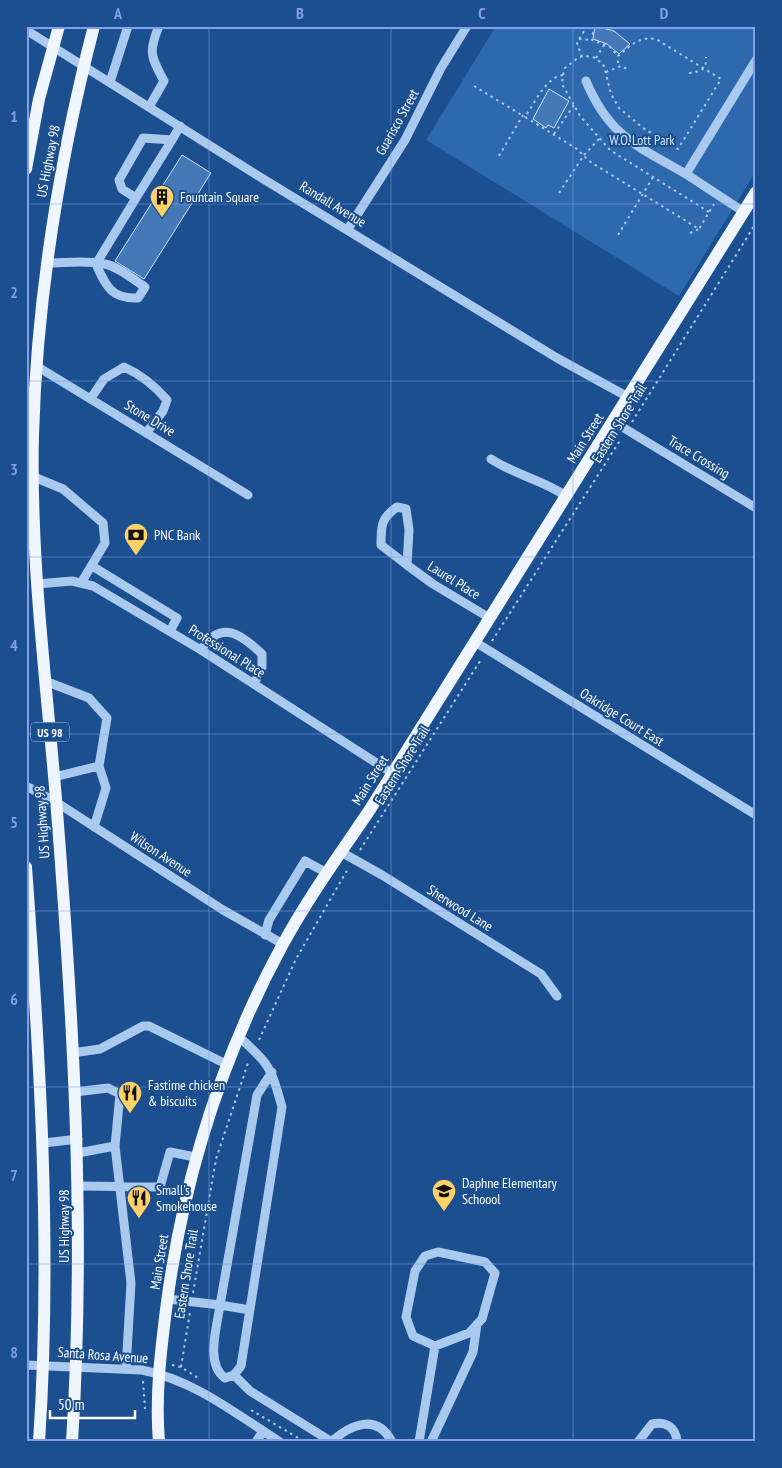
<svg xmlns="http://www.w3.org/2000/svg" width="782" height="1468" font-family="'PT Sans Narrow',sans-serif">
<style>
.green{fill:#2e69ad}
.building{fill:#4478b7;stroke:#cfe3fa}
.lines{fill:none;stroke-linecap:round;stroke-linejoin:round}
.path{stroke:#a9c9ee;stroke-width:2;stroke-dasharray:2.5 4;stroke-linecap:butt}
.minor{stroke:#a9c9ee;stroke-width:9}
.major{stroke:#f0f6ff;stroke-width:12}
.grid{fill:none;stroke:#839eea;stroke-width:1;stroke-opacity:0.55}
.labels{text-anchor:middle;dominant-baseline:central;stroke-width:4;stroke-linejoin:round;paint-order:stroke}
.shield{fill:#1b4f8f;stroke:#bbcadd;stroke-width:1}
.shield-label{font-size:12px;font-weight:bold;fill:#fff}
.street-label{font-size:14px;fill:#fff;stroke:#1b4f8f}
.park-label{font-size:14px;fill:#cfe3fa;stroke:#1b4f8f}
.poi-label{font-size:14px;fill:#fff;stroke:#1b4f8f;text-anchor:start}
.neatline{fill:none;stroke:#839eea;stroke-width:2}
.grid-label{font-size:16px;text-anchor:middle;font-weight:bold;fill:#839eea}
</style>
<rect width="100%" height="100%" fill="#1b4f8f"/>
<path class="green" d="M 496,26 L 756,26 L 756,171 L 679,296 L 426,140 Z"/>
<path class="building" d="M 595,26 L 614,31 L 630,44 L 619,54 L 607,44 L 593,39 Z
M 549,89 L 569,101 L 554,128 L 548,125 L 546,128 L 533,119 Z
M 182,155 L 211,173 L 144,279 L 115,261 Z"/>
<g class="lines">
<path class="path" d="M 594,26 L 592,40 L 610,47 L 618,56
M 579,39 L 592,40
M 582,57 L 577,43 L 587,26
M 596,58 L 604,45
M 606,72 L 621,66 L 629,70
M 689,73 C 700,72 707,70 706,57
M 563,75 L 565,68 L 579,57 L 586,56 L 596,58 L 604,66 L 611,94 L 619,108 L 643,128 L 678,149 L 721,79 L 656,39 C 639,36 630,46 618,56 L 618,67
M 474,86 L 525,117
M 554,134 L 574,105
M 499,156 L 523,115
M 559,193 L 584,155 L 599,139
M 709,212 L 610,150 L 580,116 L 562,84 L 563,75 C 546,77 534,104 525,117 L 577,149 L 589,161 L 699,229 L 714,204
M 690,233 L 699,229
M 618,235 L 653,177
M 632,422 L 756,223
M 492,641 L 621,439
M 360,850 L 482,658
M 259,1040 L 296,959 L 349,867
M 193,1293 L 216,1159 L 249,1060
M 172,1365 L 181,1367 L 198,1378
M 181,1367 L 190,1312
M 143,1381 L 145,1409
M 251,1410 L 305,1442"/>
<path class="minor" d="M 26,30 L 260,177 L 557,358 L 628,397
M 586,81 C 609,136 637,146 686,174
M 110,82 L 128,26
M 149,107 L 164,81 C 151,57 148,52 159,26
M 172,140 L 136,198 L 122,189 L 119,180 L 143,138 L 172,140 L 180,126
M 744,212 L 686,174 L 756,60
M 348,229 L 405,140 L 441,68 L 467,26
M 46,263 C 65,263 87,260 105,264 C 119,267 134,280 145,287 L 138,298 C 111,299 106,286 96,264 L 136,198
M 38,367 L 248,495
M 91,398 L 104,379 L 124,367 C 142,375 154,385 167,400 L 163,411 L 147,432
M 614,422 L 756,508
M 491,459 C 515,475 543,480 566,496
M 34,477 L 63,489 L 103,523 L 105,543 L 81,583
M 397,507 L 406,509 L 409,530 L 407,565 L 381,545 C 381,526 381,518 397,507 Z
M 407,565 L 433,584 L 488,617
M 92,566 L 177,618 L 170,631
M 37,584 L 72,581 L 93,586 L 201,650 L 392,773
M 475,642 L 756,815
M 201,650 C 221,619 241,634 262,654 L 262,667 L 254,684
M 45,681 L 89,698 L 107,718 L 99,766 L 54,777
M 26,786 L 56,802 L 223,910 L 283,944
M 94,827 L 106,788 L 99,766
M 341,852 L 382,875 L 541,974 L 557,996
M 265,935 L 269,920 L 305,861 L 327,873
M 72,1053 L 100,1049 L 143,1026 L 149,1026 L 228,1065
M 75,1092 L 108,1088 L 120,1094 L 115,1146
M 44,1143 L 78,1139
M 78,1153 L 115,1146 L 131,1283 L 126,1369
M 78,1186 L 160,1187 L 170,1152 L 195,1157
M 438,1252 L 485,1262 L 495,1273 L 482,1319 L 469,1333 L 435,1346 L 413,1336 L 406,1317 L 415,1271 L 425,1256 Z
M 168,1299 L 220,1305 C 217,1327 205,1364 225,1378 L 234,1375 L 241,1366 L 282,1107 C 271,1068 270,1064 239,1037
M 250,1310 L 220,1305 L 257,1095 L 272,1072
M 26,1365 L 142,1370 C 194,1380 236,1414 280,1442
M 234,1375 L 250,1391 L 332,1442
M 256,1442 L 263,1431
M 331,1442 C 351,1424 377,1413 392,1442
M 419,1442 L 435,1346
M 431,1442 L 473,1352 L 477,1324
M 638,1442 L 652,1424 C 666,1421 676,1427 677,1442"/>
<path class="major" d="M 26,169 L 39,99 L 59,26
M 26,867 C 40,1059 52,1249 39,1442
M 72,1442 C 86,1227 73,1013 56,799 C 46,678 30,557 33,435 C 37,297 59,161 94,26
M 159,1442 C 155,1395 161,1349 167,1302 C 184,1177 222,1056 283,944 C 308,898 339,855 369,811 L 756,192"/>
</g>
<path class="grid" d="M 209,26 L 209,1442M 391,26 L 391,1442M 573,26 L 573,1442M 26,204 L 756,204M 26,381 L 756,381M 26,557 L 756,557M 26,734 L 756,734M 26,911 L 756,911M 26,1087 L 756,1087M 26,1264 L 756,1264"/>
<defs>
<symbol id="building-pin" viewBox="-11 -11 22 30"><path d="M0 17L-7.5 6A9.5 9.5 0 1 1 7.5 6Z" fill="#ffd166" stroke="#1b4f8f"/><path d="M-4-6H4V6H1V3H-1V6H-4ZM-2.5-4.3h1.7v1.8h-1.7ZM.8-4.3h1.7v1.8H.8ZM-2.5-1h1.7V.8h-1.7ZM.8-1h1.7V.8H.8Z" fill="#111"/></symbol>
<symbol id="bank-pin" viewBox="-11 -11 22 30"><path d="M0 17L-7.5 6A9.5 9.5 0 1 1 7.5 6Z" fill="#ffd166" stroke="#1b4f8f"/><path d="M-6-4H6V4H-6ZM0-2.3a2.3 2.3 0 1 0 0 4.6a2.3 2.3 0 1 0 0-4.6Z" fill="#111"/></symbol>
<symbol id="restaurant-pin" viewBox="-11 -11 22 30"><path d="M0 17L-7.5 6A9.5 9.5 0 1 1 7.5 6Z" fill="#ffd166" stroke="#1b4f8f"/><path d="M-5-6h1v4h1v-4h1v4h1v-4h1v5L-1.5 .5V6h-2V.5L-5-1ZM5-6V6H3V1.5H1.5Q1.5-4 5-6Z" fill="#111"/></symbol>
<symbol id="school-pin" viewBox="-11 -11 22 30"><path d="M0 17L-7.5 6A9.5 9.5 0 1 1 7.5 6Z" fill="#ffd166" stroke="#1b4f8f"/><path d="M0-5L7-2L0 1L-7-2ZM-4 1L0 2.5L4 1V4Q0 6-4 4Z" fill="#111"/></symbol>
</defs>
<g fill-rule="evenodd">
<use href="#building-pin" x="148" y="183" width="28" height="38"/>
<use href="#bank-pin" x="122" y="521" width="28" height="38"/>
<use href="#restaurant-pin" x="116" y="1079" width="28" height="38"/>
<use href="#school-pin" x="430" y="1177" width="28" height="38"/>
<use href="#restaurant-pin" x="125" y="1184" width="28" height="38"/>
</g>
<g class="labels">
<rect class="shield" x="31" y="722.5" width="38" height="19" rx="4"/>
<g class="shield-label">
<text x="50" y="732">US 98</text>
</g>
<g class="street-label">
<text transform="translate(397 122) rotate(-61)">Guarisco Street</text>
<text transform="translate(48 161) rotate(-79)">US Highway 98</text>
<text transform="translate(333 204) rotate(31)">Randall Avenue</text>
<text transform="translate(150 418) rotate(31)">Stone Drive</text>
<text transform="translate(619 423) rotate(-58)">Eastern Shore Trail</text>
<text transform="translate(585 438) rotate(-58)">Main Street</text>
<text transform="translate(699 457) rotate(31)">Trace Crossing</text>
<text transform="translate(454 580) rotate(32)">Laurel Place</text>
<text transform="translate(227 651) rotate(32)">Professional Place</text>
<text transform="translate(622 717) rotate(32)">Oakridge Court East</text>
<text transform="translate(402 765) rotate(-58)">Eastern Shore Trail</text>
<text transform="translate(370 780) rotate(-58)">Main Street</text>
<text transform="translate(42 822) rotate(-94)">US Highway 98</text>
<text transform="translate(161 854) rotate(33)">Wilson Avenue</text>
<text transform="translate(460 908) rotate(32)">Sherwood Lane</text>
<text transform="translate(64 1226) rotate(-90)">US Highway 98</text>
<text transform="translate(159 1262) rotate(-81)">Main Street</text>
<text transform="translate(186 1274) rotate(-81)">Eastern Shore Trail</text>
<text transform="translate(103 1355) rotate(4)">Santa Rosa Avenue</text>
</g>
<g class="park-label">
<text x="642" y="140">W.O. Lott Park</text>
</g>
<g class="poi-label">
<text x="180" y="197">Fountain Square</text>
<text x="154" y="535">PNC Bank</text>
<text x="148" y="1085">Fastime chicken<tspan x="148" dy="16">&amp; biscuits</tspan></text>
<text x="462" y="1183">Daphne Elementary<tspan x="462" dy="16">Schoool</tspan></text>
<text x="156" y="1190">Small's<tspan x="156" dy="16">Smokehouse</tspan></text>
</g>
</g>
<rect width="782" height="1468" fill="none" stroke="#1b4f8f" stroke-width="55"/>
<path d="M50 1410v8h85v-8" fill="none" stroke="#ffffff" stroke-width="2.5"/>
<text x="58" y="1410" font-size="15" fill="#ffffff" stroke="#1b4f8f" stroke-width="4" paint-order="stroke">50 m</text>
<rect x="28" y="28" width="726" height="1412" class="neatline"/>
<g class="grid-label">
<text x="118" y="19">A</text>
<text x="300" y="19">B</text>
<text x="482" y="19">C</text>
<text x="664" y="19">D</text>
<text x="14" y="122">1</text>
<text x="14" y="298">2</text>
<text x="14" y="475">3</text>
<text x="14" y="651">4</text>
<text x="14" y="828">5</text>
<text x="14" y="1005">6</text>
<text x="14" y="1181">7</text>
<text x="14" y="1358">8</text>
</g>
</svg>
